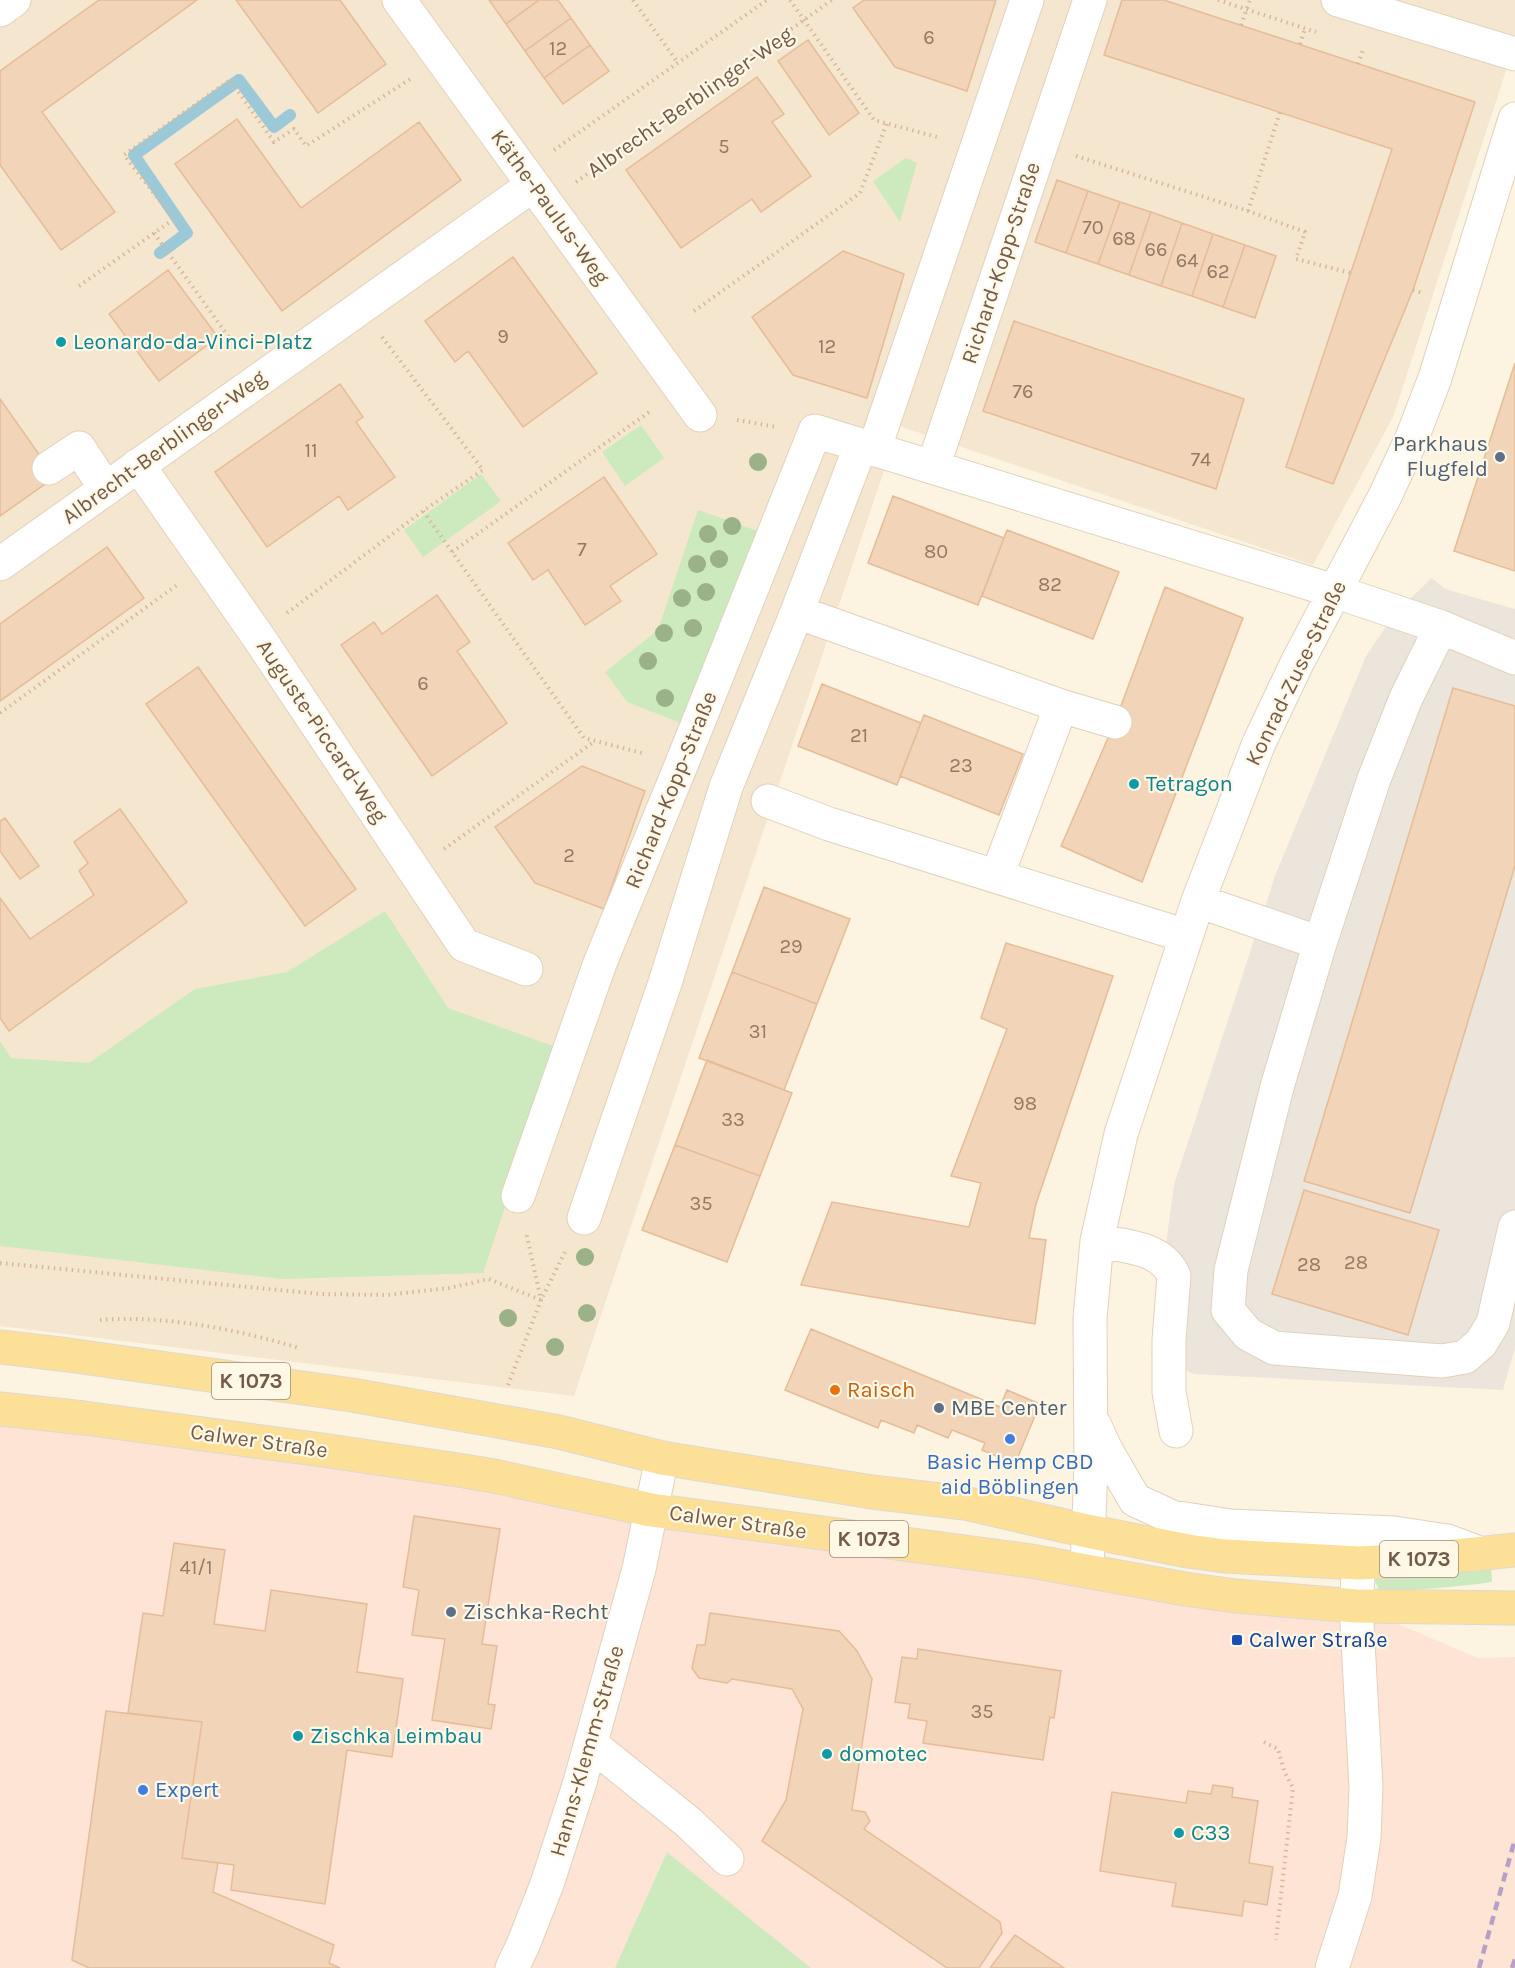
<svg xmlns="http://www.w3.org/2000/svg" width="1515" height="1968" font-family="Karla,sans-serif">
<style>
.residential{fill:#f4e6cf}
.commercial{fill:#fde4d4}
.industrial{fill:#ebe5dc}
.green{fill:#cdeabf}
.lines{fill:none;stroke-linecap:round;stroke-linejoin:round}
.stream{stroke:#9bc9d8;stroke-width:12}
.building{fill:#f2d4b8;stroke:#e5bc98;stroke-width:1.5}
.minor-casing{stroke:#e1d1bd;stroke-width:35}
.major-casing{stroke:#ded8d3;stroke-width:35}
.path{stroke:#d7b89b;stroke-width:4;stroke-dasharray:1.5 4.5;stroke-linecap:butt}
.minor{stroke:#fff;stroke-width:33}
.major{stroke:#fde097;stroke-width:33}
.rail{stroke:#b7a0c5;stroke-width:4.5;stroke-dasharray:9 6;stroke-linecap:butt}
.tree{fill:#9bb188}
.culture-dot{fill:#0f9aa8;stroke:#fff8e7;stroke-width:2}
.service-dot{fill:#5c6f8a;stroke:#fff8e7;stroke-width:2}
.food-dot{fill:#e8710a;stroke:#fff8e7;stroke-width:2}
.shop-dot{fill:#3f7fe0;stroke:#fff8e7;stroke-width:2}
.transit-dot{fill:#1a4fb4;stroke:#fff8e7;stroke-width:2}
.labels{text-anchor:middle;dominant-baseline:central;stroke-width:4.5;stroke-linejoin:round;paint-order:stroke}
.number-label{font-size:20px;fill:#947963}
.shield{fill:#fff8e7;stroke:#9e8a77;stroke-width:1.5}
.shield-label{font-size:21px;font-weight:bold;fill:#745b47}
.street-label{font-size:22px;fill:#745b47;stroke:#fff8e7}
.culture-label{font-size:22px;fill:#0d838f;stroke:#fff8e7;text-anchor:start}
.service-label{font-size:22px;fill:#4e5e75;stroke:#fff8e7;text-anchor:start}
.food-label{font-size:22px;fill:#c56008;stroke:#fff8e7;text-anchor:start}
.shop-label{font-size:22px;fill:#366cbe;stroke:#fff8e7}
.transit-label{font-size:22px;fill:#164399;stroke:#fff8e7;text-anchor:start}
</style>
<rect width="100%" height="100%" fill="#fcf4e1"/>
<path class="residential" d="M 0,0 L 1515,0 L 1515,43 L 1393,417 L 1313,565 L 899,426 L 574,1396 L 0,1326 Z"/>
<path class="commercial" d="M 0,1409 L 1356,1606 L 1478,1658 L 1515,1657 L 1515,1968 L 0,1968 Z"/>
<path class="industrial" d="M 1432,578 L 1444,588 L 1452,591 L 1515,609 L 1515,1348 L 1503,1390 L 1194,1374 L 1151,1356 L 1174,1185 L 1275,876 L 1366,656 L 1396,612 Z"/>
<path class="green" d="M 906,158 L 917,163 L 900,222 L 873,181 Z
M 641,425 L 664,458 L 625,486 L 602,452 Z
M 481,474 L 501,501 L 423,557 L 404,530 Z
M 698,510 L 766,534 L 691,727 L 627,702 L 605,672 L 658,630 Z
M 385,911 L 448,1008 L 558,1048 L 483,1273 L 282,1279 L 0,1246 L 0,1041 L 11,1058 L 89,1063 L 195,989 L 287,972 Z
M 1491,1564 L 1492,1582 C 1454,1587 1418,1591 1379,1590 L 1375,1582 L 1375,1579 L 1380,1575 Z
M 667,1852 L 811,1968 L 615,1968 Z"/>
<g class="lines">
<path class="stream" d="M 160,253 L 187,233 L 134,155 L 239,80 L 274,127 L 290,115"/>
</g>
<path class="building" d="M 99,0 L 197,0 L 42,112 L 115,212 L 61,250 L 0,165 L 0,71 Z
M 236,0 L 340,0 L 386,64 L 318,113 Z
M 489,0 L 539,0 L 506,24 Z
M 539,0 L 558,0 L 571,18 L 525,51 L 506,24 Z
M 864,0 L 996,0 L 967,91 L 895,67 L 853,8 Z
M 1122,0 L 1164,0 L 1475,102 L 1413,290 L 1333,484 L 1286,467 L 1392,149 L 1104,55 Z
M 571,18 L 590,45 L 544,78 L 525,51 Z
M 808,40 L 859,113 L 829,135 L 778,61 Z
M 590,45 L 609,71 L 563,104 L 544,78 Z
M 757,77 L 784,114 L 772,122 L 811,176 L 761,212 L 752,199 L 681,248 L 626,170 Z
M 237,119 L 301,208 L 419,122 L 461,180 L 282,311 L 175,164 Z
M 1057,180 L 1088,191 L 1066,253 L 1035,242 Z
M 1088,191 L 1120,202 L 1098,264 L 1066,253 Z
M 1120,202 L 1151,212 L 1129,275 L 1098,264 Z
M 1151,212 L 1182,223 L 1161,286 L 1129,275 Z
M 1182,223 L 1213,234 L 1192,296 L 1161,286 Z
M 1213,234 L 1245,245 L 1223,307 L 1192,296 Z
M 1245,245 L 1276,256 L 1255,318 L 1223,307 Z
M 843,251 L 904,274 L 867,398 L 793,375 L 752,317 Z
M 513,257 L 597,373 L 523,427 L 468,351 L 455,362 L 425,321 Z
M 168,270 L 218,337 L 159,381 L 109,314 Z
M 1014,321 L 1244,399 L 1216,489 L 983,411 Z
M 1515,363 L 1515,571 L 1454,551 Z
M 340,384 L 363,417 L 356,422 L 395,477 L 348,510 L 339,496 L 267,547 L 215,472 Z
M 0,399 L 55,477 L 0,516 Z
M 604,477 L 657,554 L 610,586 L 621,601 L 585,625 L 548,570 L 533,580 L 508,543 Z
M 893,496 L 1004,538 L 978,605 L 868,563 Z
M 1007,530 L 1119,572 L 1093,639 L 982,596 Z
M 107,547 L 144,598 L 0,701 L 0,624 Z
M 1165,587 L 1243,618 L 1142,882 L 1061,846 L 1115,722 Z
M 437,595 L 470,642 L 457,651 L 507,723 L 432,776 L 341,645 L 374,622 L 382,634 Z
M 198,667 L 356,889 L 305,926 L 146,704 Z
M 822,684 L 921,723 L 897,785 L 798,746 Z
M 1453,688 L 1515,706 L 1515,866 L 1410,1213 L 1304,1181 Z
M 924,715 L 1023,754 L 999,815 L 900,776 Z
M 582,766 L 645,791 L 604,909 L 535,883 L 495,827 Z
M 120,809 L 187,902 L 9,1031 L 0,1018 L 0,898 L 30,939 L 94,895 L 79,871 L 88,863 L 74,842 Z
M 5,818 L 39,866 L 20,879 L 0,851 L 0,821 Z
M 764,887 L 850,919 L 817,1004 L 732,972 Z
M 1006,943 L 1113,976 L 1036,1204 L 1029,1238 L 1046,1240 L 1035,1324 L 801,1285 L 832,1202 L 969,1227 L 981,1183 L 951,1176 L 1007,1029 L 981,1018 Z
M 732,972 L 817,1004 L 784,1090 L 699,1058 Z
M 707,1060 L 792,1093 L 760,1176 L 675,1145 Z
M 675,1145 L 760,1176 L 727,1262 L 642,1230 Z
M 1304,1190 L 1439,1230 L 1408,1335 L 1272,1294 Z
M 811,1329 L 1000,1407 L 1007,1390 L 1040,1404 L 1015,1464 L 982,1450 L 985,1443 L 952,1430 L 948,1438 L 917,1425 L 914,1433 L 881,1420 L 878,1428 L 785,1390 Z
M 414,1516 L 500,1529 L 482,1644 L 497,1646 L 488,1704 L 495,1705 L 491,1729 L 432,1720 L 445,1639 L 412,1635 L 419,1590 L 403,1587 Z
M 174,1543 L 225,1550 L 214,1624 L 265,1631 L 271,1590 L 367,1604 L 357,1672 L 403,1679 L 392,1757 L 347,1750 L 325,1904 L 231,1890 L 234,1865 L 182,1858 L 202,1722 L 128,1713 L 143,1613 L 163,1616 Z
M 710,1613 L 839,1631 L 857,1651 L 872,1679 L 852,1810 L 865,1812 L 870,1821 L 864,1829 L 1000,1922 L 1002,1933 L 979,1968 L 947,1968 L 762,1841 L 786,1800 L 803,1709 L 792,1689 L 732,1679 L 727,1683 L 699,1678 L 692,1668 L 697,1645 L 705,1645 Z
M 918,1649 L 1061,1671 L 1054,1718 L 1050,1717 L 1043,1760 L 923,1743 L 927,1721 L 908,1718 L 910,1704 L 895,1702 L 902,1657 L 917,1659 Z
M 106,1711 L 202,1722 L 182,1858 L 218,1863 L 213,1892 L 334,1945 L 329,1963 L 340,1968 L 89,1968 L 72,1960 Z
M 1213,1785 L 1233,1788 L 1232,1797 L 1258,1801 L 1249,1863 L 1273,1867 L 1267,1905 L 1244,1901 L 1242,1916 L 1172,1906 L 1176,1883 L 1100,1871 L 1112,1792 L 1186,1803 L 1188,1791 L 1211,1794 Z
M 1015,1935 L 1064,1968 L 990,1968 Z"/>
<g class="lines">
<defs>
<path id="minor" d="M 399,0 L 700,415
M 1338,0 L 1515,54
M 0,10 L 14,0
M 874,450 L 1027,0
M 138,465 L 257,635 L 464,945 L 526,969
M 933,467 L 1090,0
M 49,468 L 79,448 L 106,489
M 0,564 L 533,185
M 797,612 L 1061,706 L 1115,722
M 1515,658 L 1441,627 L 1406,698 L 1374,779 L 1320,943 L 1277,1087 L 1231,1270 L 1228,1310 L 1248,1334 L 1274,1348 L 1442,1361 L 1465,1357 L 1481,1343 L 1493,1323 L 1515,1227
M 768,801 L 829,824 L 1186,936
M 997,876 L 1061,706
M 1198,901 L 1320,943
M 518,1196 L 600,963 L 682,763 L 815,431 L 1334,591 L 1441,627
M 584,1218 L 665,983 L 726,787 L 797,612 L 861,445
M 1097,1241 C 1124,1246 1162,1247 1174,1276 L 1169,1340 L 1169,1392 L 1176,1431
M 1094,1424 L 1106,1450 L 1135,1500 L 1172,1517 L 1231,1526 L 1394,1533 L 1447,1541 L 1479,1553
M 1087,1570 L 1091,1466 L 1090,1318 L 1097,1241 L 1121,1134 L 1198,901 L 1259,743 L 1297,663 L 1385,496 L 1412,438 L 1435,378 L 1515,119
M 591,1744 L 688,1822 L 727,1859
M 512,1968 L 523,1945 L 547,1884 L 580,1782 L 639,1569 L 662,1458
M 1332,1968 L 1355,1896 L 1364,1838 L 1366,1786 L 1356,1606 L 1359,1563"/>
<path id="major" d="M 0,1347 L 68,1355 L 352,1395 L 559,1432 L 662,1458 L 872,1492 L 965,1503 L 1087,1531 L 1188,1551 L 1225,1556 L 1359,1563 L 1416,1560 L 1515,1550
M 0,1409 L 84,1418 L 322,1450 L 458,1470 L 494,1476 L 651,1510 L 1031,1561 L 1185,1589 L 1235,1596 L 1356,1606 L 1515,1608"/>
</defs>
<use href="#minor" class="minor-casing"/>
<use href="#major" class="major-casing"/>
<path class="path" d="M 633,0 L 678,63
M 790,0 L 874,120 L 941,138
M 1218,0 L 1316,32
M 1241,25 L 1250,0
M 1300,44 L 1305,29
M 1358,64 L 1364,47
M 554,150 L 767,0
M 1076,156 L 1248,211 L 1305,232 L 1296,259 L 1351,273
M 576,182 L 832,0
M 1248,211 L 1280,112
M 154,233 L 238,350
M 79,286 L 174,219 L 124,155 L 230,80 L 274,142 L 294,129 L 306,146 L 412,78
M 1413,290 L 1423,293
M 694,311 L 860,193 L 887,123
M 382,337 L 483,470 L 423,511 L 584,738 L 646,754
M 737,420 L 777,427
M 452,552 L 652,410
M 287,613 L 423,511
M 0,713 L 177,585
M 444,849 L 595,741
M 0,1263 L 320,1294 L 387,1295 L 449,1288 L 489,1279 L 541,1300 L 566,1250
M 100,1320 C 165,1315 236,1329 299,1348
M 508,1385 L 541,1300 L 526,1232
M 1264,1742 L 1278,1749 L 1284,1771 L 1293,1788 L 1276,1940"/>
<use href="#minor" class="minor"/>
<use href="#major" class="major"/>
<path class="rail" d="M 1479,1968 L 1515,1839
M 1512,1968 L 1515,1959"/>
</g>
<g class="tree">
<circle cx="758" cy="462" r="9"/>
<circle cx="732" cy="526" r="9"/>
<circle cx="708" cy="534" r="9"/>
<circle cx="719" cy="559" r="9"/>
<circle cx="697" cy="564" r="9"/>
<circle cx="706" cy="592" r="9"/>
<circle cx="682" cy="598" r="9"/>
<circle cx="693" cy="628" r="9"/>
<circle cx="664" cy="633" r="9"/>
<circle cx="648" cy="661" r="9"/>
<circle cx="665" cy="698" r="9"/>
<circle cx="585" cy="1257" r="9"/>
<circle cx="587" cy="1313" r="9"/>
<circle cx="508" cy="1318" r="9"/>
<circle cx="555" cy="1347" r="9"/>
</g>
<g class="culture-dot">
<circle cx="61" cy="342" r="6"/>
<circle cx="1134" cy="784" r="6"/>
<circle cx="298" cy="1736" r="6"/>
<circle cx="827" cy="1754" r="6"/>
<circle cx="1179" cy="1833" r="6"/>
</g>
<g class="service-dot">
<circle cx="1500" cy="457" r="6"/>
<circle cx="939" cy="1408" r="6"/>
<circle cx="451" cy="1612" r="6"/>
</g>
<circle class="food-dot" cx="835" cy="1390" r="6"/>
<g class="shop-dot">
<circle cx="1010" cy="1439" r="6"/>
<circle cx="143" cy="1790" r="6"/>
</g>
<rect class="transit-dot" x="1231" y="1634" width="12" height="12" rx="3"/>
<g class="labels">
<g class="number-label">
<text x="929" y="37">6</text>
<text x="558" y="48">12</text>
<text x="724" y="146">5</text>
<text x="1093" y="227">70</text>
<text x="1124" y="238">68</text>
<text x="1156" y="249">66</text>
<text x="1187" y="260">64</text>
<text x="1218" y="271">62</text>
<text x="503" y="336">9</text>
<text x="827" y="346">12</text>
<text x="1023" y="391">76</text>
<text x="311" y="450">11</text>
<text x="1201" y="459">74</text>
<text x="582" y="549">7</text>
<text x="936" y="551">80</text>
<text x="1050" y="584">82</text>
<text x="423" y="683">6</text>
<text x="859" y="735">21</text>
<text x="961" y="765">23</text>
<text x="569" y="855">2</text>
<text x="791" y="946">29</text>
<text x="758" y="1031">31</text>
<text x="1025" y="1103">98</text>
<text x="733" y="1119">33</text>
<text x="701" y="1203">35</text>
<text x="1356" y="1262">28</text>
<text x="1309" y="1264">28</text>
<text x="196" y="1567">41/1</text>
<text x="982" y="1711">35</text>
</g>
<g class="shield">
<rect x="212" y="1363" width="78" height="36" rx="4.5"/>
<rect x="830" y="1521" width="78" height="36" rx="4.5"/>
<rect x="1380" y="1541" width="78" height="36" rx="4.5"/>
</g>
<g class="shield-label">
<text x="251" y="1381">K 1073</text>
<text x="869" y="1539">K 1073</text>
<text x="1419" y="1559">K 1073</text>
</g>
<g class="street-label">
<text transform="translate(690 102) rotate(-35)">Albrecht-Berblinger-Weg</text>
<text transform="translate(550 207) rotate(54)">Käthe-Paulus-Weg</text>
<text transform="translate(1001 263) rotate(-72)">Richard-Kopp-Straße</text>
<text transform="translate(164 447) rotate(-36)">Albrecht-Berblinger-Weg</text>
<text transform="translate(1296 673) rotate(-64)">Konrad-Zuse-Straße</text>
<text transform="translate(322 731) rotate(56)">Auguste-Piccard-Weg</text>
<text transform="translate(671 790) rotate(-68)">Richard-Kopp-Straße</text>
<text transform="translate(259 1441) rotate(8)">Calwer Straße</text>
<text transform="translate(738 1522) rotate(8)">Calwer Straße</text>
<text transform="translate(587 1751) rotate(-74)">Hanns-Klemm-Straße</text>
</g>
<g class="culture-label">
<text x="73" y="342">Leonardo-da-Vinci-Platz</text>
<text x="1146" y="784">Tetragon</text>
<text x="310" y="1736">Zischka Leimbau</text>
<text x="839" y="1754">domotec</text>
<text x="1191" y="1833">C33</text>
</g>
<g class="service-label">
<text x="1488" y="444" text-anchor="end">Parkhaus<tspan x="1488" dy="25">Flugfeld</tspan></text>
<text x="951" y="1408">MBE Center</text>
<text x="463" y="1612">Zischka-Recht</text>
</g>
<g class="food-label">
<text x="847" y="1390">Raisch</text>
</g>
<g class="shop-label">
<text x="1010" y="1462">Basic Hemp CBD<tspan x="1010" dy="25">aid Böblingen</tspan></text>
<text x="155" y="1790" text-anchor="start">Expert</text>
</g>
<g class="transit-label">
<text x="1249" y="1640">Calwer Straße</text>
</g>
</g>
</svg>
